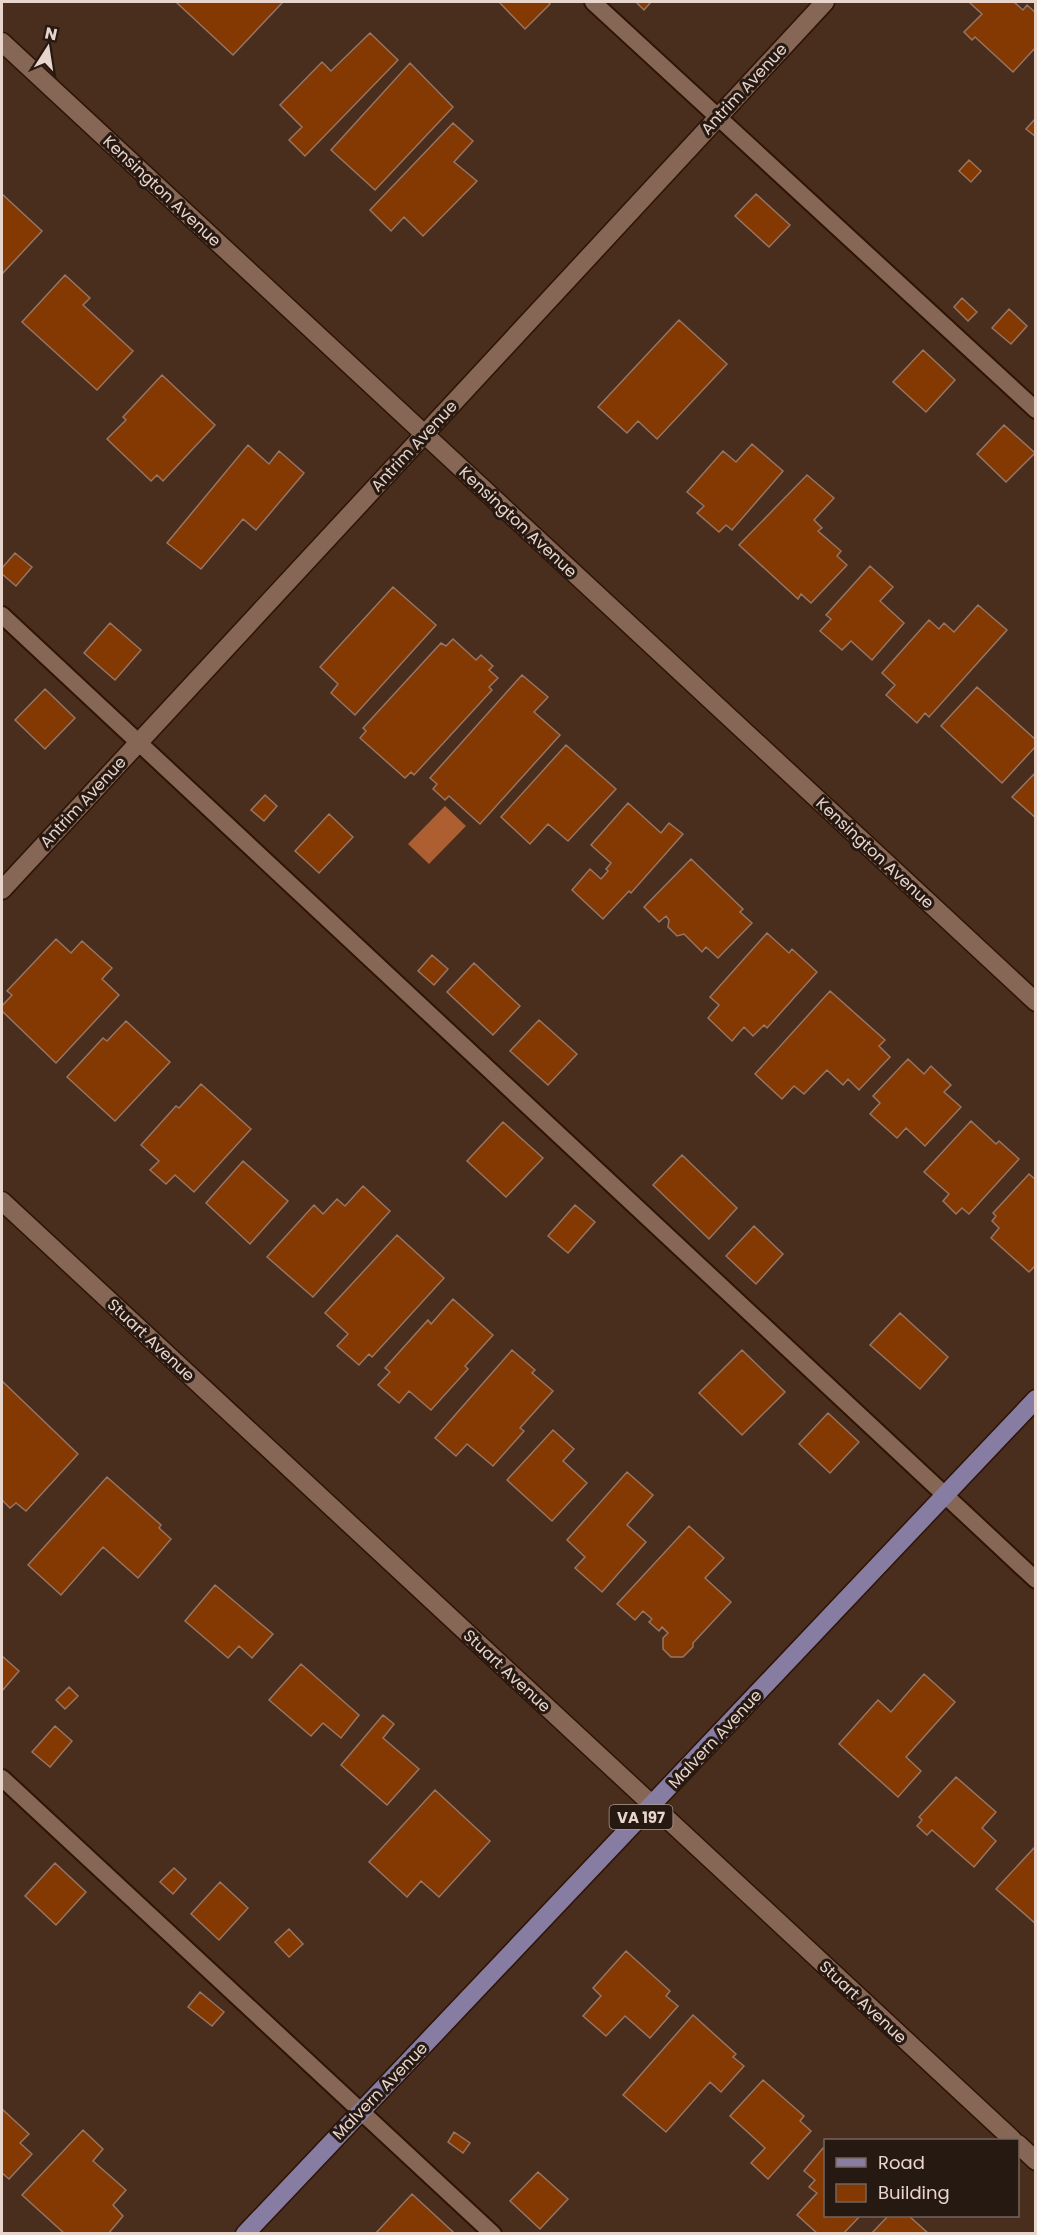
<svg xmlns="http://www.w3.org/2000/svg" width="1037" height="2235" font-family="Poppins,sans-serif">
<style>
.water{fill:#ad5f32}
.building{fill:#833901;stroke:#967564;stroke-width:1.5}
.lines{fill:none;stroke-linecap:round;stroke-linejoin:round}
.lane-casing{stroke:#2e1406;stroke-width:20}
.street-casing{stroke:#2e1406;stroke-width:21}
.primary-casing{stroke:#2e1406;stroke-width:21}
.lane{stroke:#866655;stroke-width:16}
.street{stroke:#866655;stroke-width:18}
.primary{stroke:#877da2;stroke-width:18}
.labels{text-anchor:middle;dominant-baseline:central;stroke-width:6;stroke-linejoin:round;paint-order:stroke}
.shield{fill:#261912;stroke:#ae9d94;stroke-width:1.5}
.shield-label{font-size:15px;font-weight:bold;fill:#e8d5cc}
.street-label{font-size:16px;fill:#e8d5cc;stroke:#261912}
</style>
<rect width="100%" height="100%" fill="#492d1d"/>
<path class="water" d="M 445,806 L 466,826 L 429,864 L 408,844 Z"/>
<path class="building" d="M 176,2 L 281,2 L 282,3 L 233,55 Z
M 501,2 L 548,2 L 550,4 L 525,29 L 500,3 Z
M 636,2 L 651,2 L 644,10 Z
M 969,2 L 1014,2 L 1023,10 L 1027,5 L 1036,13 L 1036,47 L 1013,72 L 975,37 L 972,40 L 964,32 L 982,14 Z
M 370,33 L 398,60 L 305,156 L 289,140 L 302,127 L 280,105 L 322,62 L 331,71 Z
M 410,63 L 453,107 L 375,190 L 331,150 Z
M 1036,118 L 1036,137 L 1026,129 Z
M 453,123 L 473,141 L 454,162 L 477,181 L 423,236 L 404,217 L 391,231 L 370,210 Z
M 969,160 L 981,171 L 971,182 L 959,171 Z
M 2,194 L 42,231 L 2,274 Z
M 756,194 L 790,225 L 769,247 L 735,216 Z
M 65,275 L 90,298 L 83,305 L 133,351 L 97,390 L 22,322 Z
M 962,298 L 977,312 L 968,321 L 954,307 Z
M 1009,309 L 1027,326 L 1011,344 L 992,328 Z
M 679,320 L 727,364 L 657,439 L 638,421 L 627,433 L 598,407 Z
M 923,350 L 955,380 L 926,412 L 893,382 Z
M 162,375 L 215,425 L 163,481 L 157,475 L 151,481 L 107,439 L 126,420 L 123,417 Z
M 1004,425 L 1035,453 L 1006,482 L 977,454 Z
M 752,444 L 783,471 L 732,530 L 726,525 L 719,532 L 697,513 L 704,506 L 687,492 L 723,451 L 736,462 Z
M 248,445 L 269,464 L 279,451 L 304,473 L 256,530 L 243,519 L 201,569 L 167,543 Z
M 807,475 L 834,498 L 814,520 L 822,528 L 818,531 L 841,551 L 837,556 L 847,565 L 811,603 L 801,594 L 798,599 L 739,545 Z
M 15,553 L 32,567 L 16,586 L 2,574 L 2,568 Z
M 870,566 L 893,587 L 880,601 L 904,623 L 872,660 L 851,641 L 842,650 L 820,631 L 831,619 L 826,615 Z
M 393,587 L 436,625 L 355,715 L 331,693 L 338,684 L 320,667 Z
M 978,605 L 1007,630 L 929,717 L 925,713 L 917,723 L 886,695 L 895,685 L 882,673 L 929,620 L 939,629 L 944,623 L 954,632 Z
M 110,623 L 141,650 L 115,680 L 84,653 Z
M 453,639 L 476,660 L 481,655 L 493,666 L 489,670 L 498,678 L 489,687 L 492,690 L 414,775 L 411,772 L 405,778 L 360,738 L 366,731 L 363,728 L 441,643 L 446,646 Z
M 522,675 L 548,697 L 534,712 L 560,735 L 480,824 L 449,796 L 445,800 L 433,789 L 437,784 L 430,778 Z
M 977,687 L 1036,740 L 1036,746 L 1002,783 L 941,726 Z
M 45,689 L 75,718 L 45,749 L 15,720 Z
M 566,745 L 616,789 L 568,841 L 548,824 L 530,844 L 501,817 Z
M 1036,772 L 1036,818 L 1012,797 Z
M 265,795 L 277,806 L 264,821 L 251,810 Z
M 628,803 L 661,833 L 669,823 L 683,834 L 631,893 L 629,891 L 603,919 L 572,890 L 590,869 L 601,879 L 608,871 L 606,869 L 611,863 L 591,845 Z
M 329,814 L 353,837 L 319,873 L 295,851 Z
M 691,859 L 743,909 L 740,912 L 752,923 L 718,958 L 706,947 L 702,952 L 684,934 L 677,936 L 668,927 L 669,920 L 666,916 L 659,922 L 644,907 Z
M 767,933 L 789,953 L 792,949 L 817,972 L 767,1028 L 764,1025 L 753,1036 L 744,1027 L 732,1041 L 708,1018 L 719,1005 L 710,997 Z
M 56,939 L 71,953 L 82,941 L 112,968 L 102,979 L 119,995 L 56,1063 L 2,1011 L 2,1006 L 12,995 L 7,991 Z
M 432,955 L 448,969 L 434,985 L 418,971 Z
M 474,963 L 520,1006 L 493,1035 L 447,992 Z
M 830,991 L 885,1040 L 879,1046 L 890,1057 L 859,1090 L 848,1079 L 843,1085 L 827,1070 L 804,1094 L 794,1086 L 782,1099 L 755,1074 Z
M 539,1020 L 577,1054 L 548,1085 L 510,1051 Z
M 126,1021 L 170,1062 L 115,1121 L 67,1077 L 103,1038 L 107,1041 Z
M 908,1059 L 924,1074 L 931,1066 L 951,1085 L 944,1092 L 961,1107 L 925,1146 L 906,1128 L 897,1138 L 870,1114 L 880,1103 L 873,1096 Z
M 201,1084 L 251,1129 L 194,1192 L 175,1175 L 166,1184 L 150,1170 L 159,1161 L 141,1145 L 176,1106 L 179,1108 Z
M 971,1121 L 996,1144 L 999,1141 L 1019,1159 L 969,1214 L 962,1208 L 956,1214 L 943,1201 L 949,1194 L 924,1172 Z
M 503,1122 L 543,1158 L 506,1197 L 467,1161 Z
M 682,1155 L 737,1208 L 709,1239 L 653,1185 Z
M 243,1161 L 288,1201 L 250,1244 L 206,1203 Z
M 1029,1174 L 1036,1180 L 1036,1265 L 1029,1272 L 991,1238 L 999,1228 L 992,1221 L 996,1216 L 993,1213 Z
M 363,1186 L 390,1211 L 313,1297 L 267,1257 L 314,1205 L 323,1214 L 337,1199 L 345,1206 Z
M 575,1205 L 595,1222 L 568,1253 L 548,1236 Z
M 754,1226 L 783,1254 L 756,1284 L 726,1256 Z
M 397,1235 L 444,1278 L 372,1357 L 369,1354 L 359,1365 L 337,1346 L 348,1334 L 325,1313 Z
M 453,1299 L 493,1335 L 465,1366 L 468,1369 L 431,1410 L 409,1391 L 399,1403 L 378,1385 L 390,1372 L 385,1368 L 428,1320 L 431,1324 Z
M 900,1313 L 948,1357 L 920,1389 L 870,1345 Z
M 512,1350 L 535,1370 L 532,1373 L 553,1391 L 520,1428 L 524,1431 L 493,1466 L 467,1444 L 456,1456 L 435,1438 Z
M 742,1350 L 785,1392 L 742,1435 L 699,1393 Z
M 2,1381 L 78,1454 L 26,1511 L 16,1503 L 10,1508 L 2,1500 Z
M 828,1413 L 859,1442 L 830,1473 L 799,1444 Z
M 553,1430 L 574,1449 L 563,1461 L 587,1483 L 552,1521 L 507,1480 Z
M 627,1472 L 653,1495 L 627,1525 L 646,1542 L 602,1592 L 575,1568 L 585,1557 L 567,1540 Z
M 107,1477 L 161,1525 L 159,1528 L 171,1539 L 138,1578 L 103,1547 L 61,1595 L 28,1565 Z
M 689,1526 L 724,1558 L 705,1578 L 731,1602 L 693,1643 L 693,1647 L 683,1657 L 671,1657 L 663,1649 L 663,1638 L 668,1633 L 662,1627 L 659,1631 L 649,1622 L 652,1619 L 643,1611 L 635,1620 L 617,1604 Z
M 215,1585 L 273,1634 L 252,1658 L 239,1646 L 228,1658 L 185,1621 Z
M 2,1656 L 19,1671 L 2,1691 Z
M 301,1664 L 359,1715 L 341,1738 L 323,1723 L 311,1736 L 269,1700 Z
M 924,1674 L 955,1702 L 906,1757 L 921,1771 L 898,1797 L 839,1744 L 878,1700 L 891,1712 Z
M 69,1687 L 78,1696 L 65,1709 L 56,1700 Z
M 383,1715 L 394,1724 L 383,1738 L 419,1769 L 387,1805 L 341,1765 Z
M 55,1726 L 72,1741 L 50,1767 L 32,1752 Z
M 956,1777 L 996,1812 L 982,1828 L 996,1841 L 974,1867 L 932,1830 L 927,1835 L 917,1826 L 922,1820 L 919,1817 Z
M 435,1790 L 490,1841 L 439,1897 L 421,1881 L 407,1897 L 369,1862 Z
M 1034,1848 L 1036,1849 L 1036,1924 L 996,1889 Z
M 55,1863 L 86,1892 L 56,1925 L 25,1896 Z
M 174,1868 L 186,1879 L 173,1894 L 160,1882 Z
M 220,1882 L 248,1908 L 219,1940 L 191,1914 Z
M 289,1929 L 303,1944 L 289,1957 L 275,1942 Z
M 626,1951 L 670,1991 L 666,1996 L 678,2006 L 650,2038 L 625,2016 L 606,2036 L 583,2016 L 601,1996 L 593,1988 Z
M 200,1992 L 224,2012 L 212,2026 L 188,2007 Z
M 693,2015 L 736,2054 L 733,2057 L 744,2066 L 721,2092 L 710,2082 L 666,2132 L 623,2095 Z
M 763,2080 L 804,2116 L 800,2121 L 811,2131 L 768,2179 L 751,2163 L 765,2148 L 730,2116 Z
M 2,2109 L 29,2134 L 20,2143 L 32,2154 L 9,2179 L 2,2173 Z
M 83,2130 L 103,2149 L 93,2161 L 126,2190 L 113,2205 L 123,2216 L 108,2234 L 65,2234 L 22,2195 Z
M 454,2132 L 470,2143 L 463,2153 L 448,2142 Z
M 823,2148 L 826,2150 L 826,2216 L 860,2216 L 843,2234 L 818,2234 L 797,2215 L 817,2193 L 809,2187 L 815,2180 L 804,2171 Z
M 538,2172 L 568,2199 L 540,2229 L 510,2201 Z
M 412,2194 L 453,2232 L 452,2234 L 375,2234 Z
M 888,2216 L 909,2216 L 929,2234 L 871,2234 Z"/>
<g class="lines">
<defs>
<path id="lane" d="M 593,2 L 1036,410
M 2,615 L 1036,1580
M 2,1778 L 493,2234"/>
<path id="street" d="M 2,42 L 1036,1002
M 2,890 L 825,2
M 2,1201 L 1013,2140
M 1018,2144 L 1036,2161"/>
<path id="primary" d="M 245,2234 L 1036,1399"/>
</defs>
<use href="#lane" class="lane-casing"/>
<use href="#street" class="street-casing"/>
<use href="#primary" class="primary-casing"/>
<use href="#lane" class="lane"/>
<use href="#street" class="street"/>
<use href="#primary" class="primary"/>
</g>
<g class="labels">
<rect class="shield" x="609.5" y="1805" width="63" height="24" rx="4.5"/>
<g class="shield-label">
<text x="641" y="1817">VA 197</text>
</g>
<g class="street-label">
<text transform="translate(744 89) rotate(-47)">Antrim Avenue</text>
<text transform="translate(162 191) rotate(43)">Kensington Avenue</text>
<text transform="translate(414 446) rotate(-47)">Antrim Avenue</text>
<text transform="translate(518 522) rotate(43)">Kensington Avenue</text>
<text transform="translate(83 802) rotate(-47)">Antrim Avenue</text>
<text transform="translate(875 853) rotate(43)">Kensington Avenue</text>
<text transform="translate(151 1340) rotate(43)">Stuart Avenue</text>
<text transform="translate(507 1671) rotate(43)">Stuart Avenue</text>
<text transform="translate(715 1739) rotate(-47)">Malvern Avenue</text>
<text transform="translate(863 2002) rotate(43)">Stuart Avenue</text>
<text transform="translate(380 2091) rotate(-46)">Malvern Avenue</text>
</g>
</g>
<rect width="1037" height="2235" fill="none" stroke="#e8d5cc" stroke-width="6"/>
<rect x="824" y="2139" width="195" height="78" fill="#261912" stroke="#74645c" stroke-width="1.5"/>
<rect x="836" y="2158" width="30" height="9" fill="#877da2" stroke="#74645c" stroke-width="1.5"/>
<text x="878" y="2169" font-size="18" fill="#e8d5cc">Road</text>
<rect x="836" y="2184" width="30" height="18" fill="#833901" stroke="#74645c" stroke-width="1.5"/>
<text x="878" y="2199" font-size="18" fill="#e8d5cc">Building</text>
<g transform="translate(48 48) rotate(12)" stroke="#261912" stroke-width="4.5" paint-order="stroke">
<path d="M0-4.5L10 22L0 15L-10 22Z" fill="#e8d5cc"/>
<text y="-9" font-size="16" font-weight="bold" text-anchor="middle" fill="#e8d5cc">N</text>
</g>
</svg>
